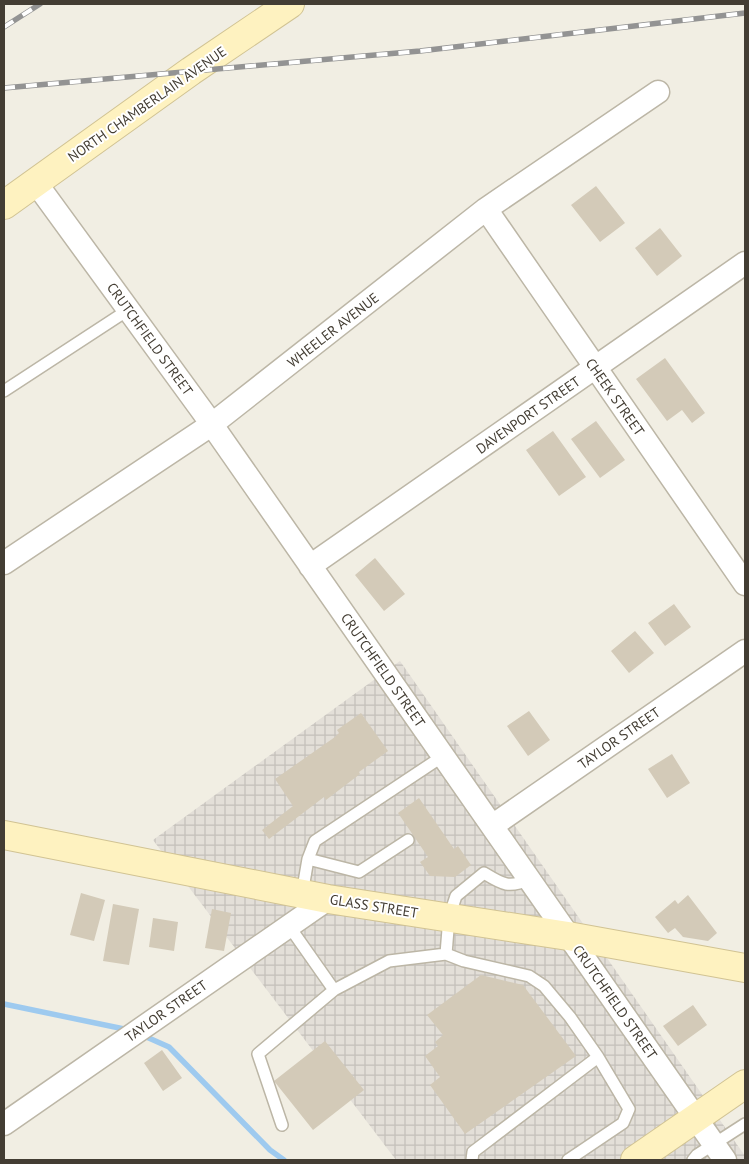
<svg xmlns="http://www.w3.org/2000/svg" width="749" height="1164" font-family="'PT Sans',sans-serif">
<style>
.industrial{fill:url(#industrial-grid)}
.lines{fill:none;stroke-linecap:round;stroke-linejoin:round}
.stream{stroke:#9ecaef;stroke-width:5.5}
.building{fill:#d3cab8}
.lane-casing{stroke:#bcb6a6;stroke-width:14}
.street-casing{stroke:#bcb6a6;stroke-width:25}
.secondary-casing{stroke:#d1c393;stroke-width:30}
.lane{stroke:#fff;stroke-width:11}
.street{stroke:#fff;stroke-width:22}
.secondary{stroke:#fef2c0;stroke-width:28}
.rail-casing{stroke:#939393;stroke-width:5.5}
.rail{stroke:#fff;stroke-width:4;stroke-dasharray:11;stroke-linecap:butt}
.labels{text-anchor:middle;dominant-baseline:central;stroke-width:4;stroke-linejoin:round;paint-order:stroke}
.street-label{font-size:14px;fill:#433d33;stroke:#fff}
</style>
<defs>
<pattern id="industrial-grid" width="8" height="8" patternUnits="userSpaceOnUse" patternTransform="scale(1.25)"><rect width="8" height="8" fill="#e3dfd8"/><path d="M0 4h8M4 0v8" fill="none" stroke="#c4c0ba"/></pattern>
</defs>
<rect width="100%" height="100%" fill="#f1eee3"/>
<path class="industrial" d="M 400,661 L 745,1156 L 745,1160 L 396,1160 L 153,840 Z"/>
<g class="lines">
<path class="stream" d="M 4,1004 L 129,1030
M 142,1035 L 169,1047 L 270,1150 L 284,1160"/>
</g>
<path class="building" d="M 596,186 L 625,223 L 600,242 L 571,205 Z
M 660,228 L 682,256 L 657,276 L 635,248 Z
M 665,358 L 705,413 L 692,423 L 682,410 L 667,421 L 636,379 Z
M 596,421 L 625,460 L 600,478 L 571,439 Z
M 553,431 L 586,477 L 559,496 L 526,450 Z
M 375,558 L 405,594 L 384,611 L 355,575 Z
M 674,604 L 691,627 L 665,646 L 648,623 Z
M 635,631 L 654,653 L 629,673 L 611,651 Z
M 529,711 L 550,740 L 528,756 L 507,726 Z
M 361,713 L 388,751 L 359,772 L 360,774 L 326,800 L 324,797 L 269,839 L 262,830 L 293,806 L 275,779 L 335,737 L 339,733 L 337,730 Z
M 672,754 L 690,783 L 667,798 L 648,769 Z
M 419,798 L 454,849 L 458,846 L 471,865 L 455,877 L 430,876 L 420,862 L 428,857 L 398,813 Z
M 81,893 L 105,900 L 94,941 L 70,935 Z
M 688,895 L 717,933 L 708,941 L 683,937 L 675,928 L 668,933 L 655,917 L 675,900 L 678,904 Z
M 113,904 L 139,909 L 129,965 L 103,961 Z
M 212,909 L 231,913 L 224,951 L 205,948 Z
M 153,918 L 178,922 L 174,951 L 149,947 Z
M 481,975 L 523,985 L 576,1056 L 465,1134 L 430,1085 L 440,1077 L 425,1056 L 438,1046 L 435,1042 L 443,1035 L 427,1015 Z
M 693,1005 L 707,1025 L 678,1046 L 663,1026 Z
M 325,1041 L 364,1090 L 313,1130 L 274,1081 Z
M 162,1050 L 182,1078 L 163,1091 L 144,1063 Z"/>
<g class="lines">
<defs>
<path id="lane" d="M 4,391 L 128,310
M 308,859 L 359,872 L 408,840
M 302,894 L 308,859 L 315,841 L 443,756
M 289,926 L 334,990 L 389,961 L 446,954 L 464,961 L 529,976 L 544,986 L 570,1017 L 598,1057 L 473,1152 L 472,1160
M 446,954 L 449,917 L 456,896 L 484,873 C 502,884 509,889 529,879
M 282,1125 L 258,1054 L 334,990
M 568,1160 L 623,1123 L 629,1109 L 598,1057
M 693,1160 L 697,1155 L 745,1124"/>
<path id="street" d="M 36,183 L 203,412 L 725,1160
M 486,209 L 745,584
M 4,563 L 211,425 L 486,209 L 658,92
M 310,566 L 745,263
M 492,826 L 745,651
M 4,1124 L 328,899"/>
<path id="secondary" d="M 4,205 L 191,71 L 290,4
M 4,835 L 328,899 L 568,936 L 745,968
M 635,1160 L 745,1084"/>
</defs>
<use href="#lane" class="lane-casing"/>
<use href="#street" class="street-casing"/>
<use href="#secondary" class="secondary-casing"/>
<use href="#lane" class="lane"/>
<use href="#street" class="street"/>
<use href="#secondary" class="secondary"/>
<defs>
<path id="rail" d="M 4,27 L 40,4
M 4,88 L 420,51 L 745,13"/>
</defs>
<use href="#rail" class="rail-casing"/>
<use href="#rail" class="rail"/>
</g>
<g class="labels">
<g class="street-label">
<text transform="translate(147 104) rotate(-35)">NORTH CHAMBERLAIN AVENUE</text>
<text transform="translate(333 330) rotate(-38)">WHEELER AVENUE</text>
<text transform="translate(150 339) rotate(54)">CRUTCHFIELD STREET</text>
<text transform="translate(615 397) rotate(55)">CHEEK STREET</text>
<text transform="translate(528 415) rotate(-35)">DAVENPORT STREET</text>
<text transform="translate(383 670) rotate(55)">CRUTCHFIELD STREET</text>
<text transform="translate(619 738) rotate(-35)">TAYLOR STREET</text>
<text transform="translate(374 906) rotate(9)">GLASS STREET</text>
<text transform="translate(615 1002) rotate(55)">CRUTCHFIELD STREET</text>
<text transform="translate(166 1011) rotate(-35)">TAYLOR STREET</text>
</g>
</g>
<rect width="749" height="1164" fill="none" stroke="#433d33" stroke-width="10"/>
</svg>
